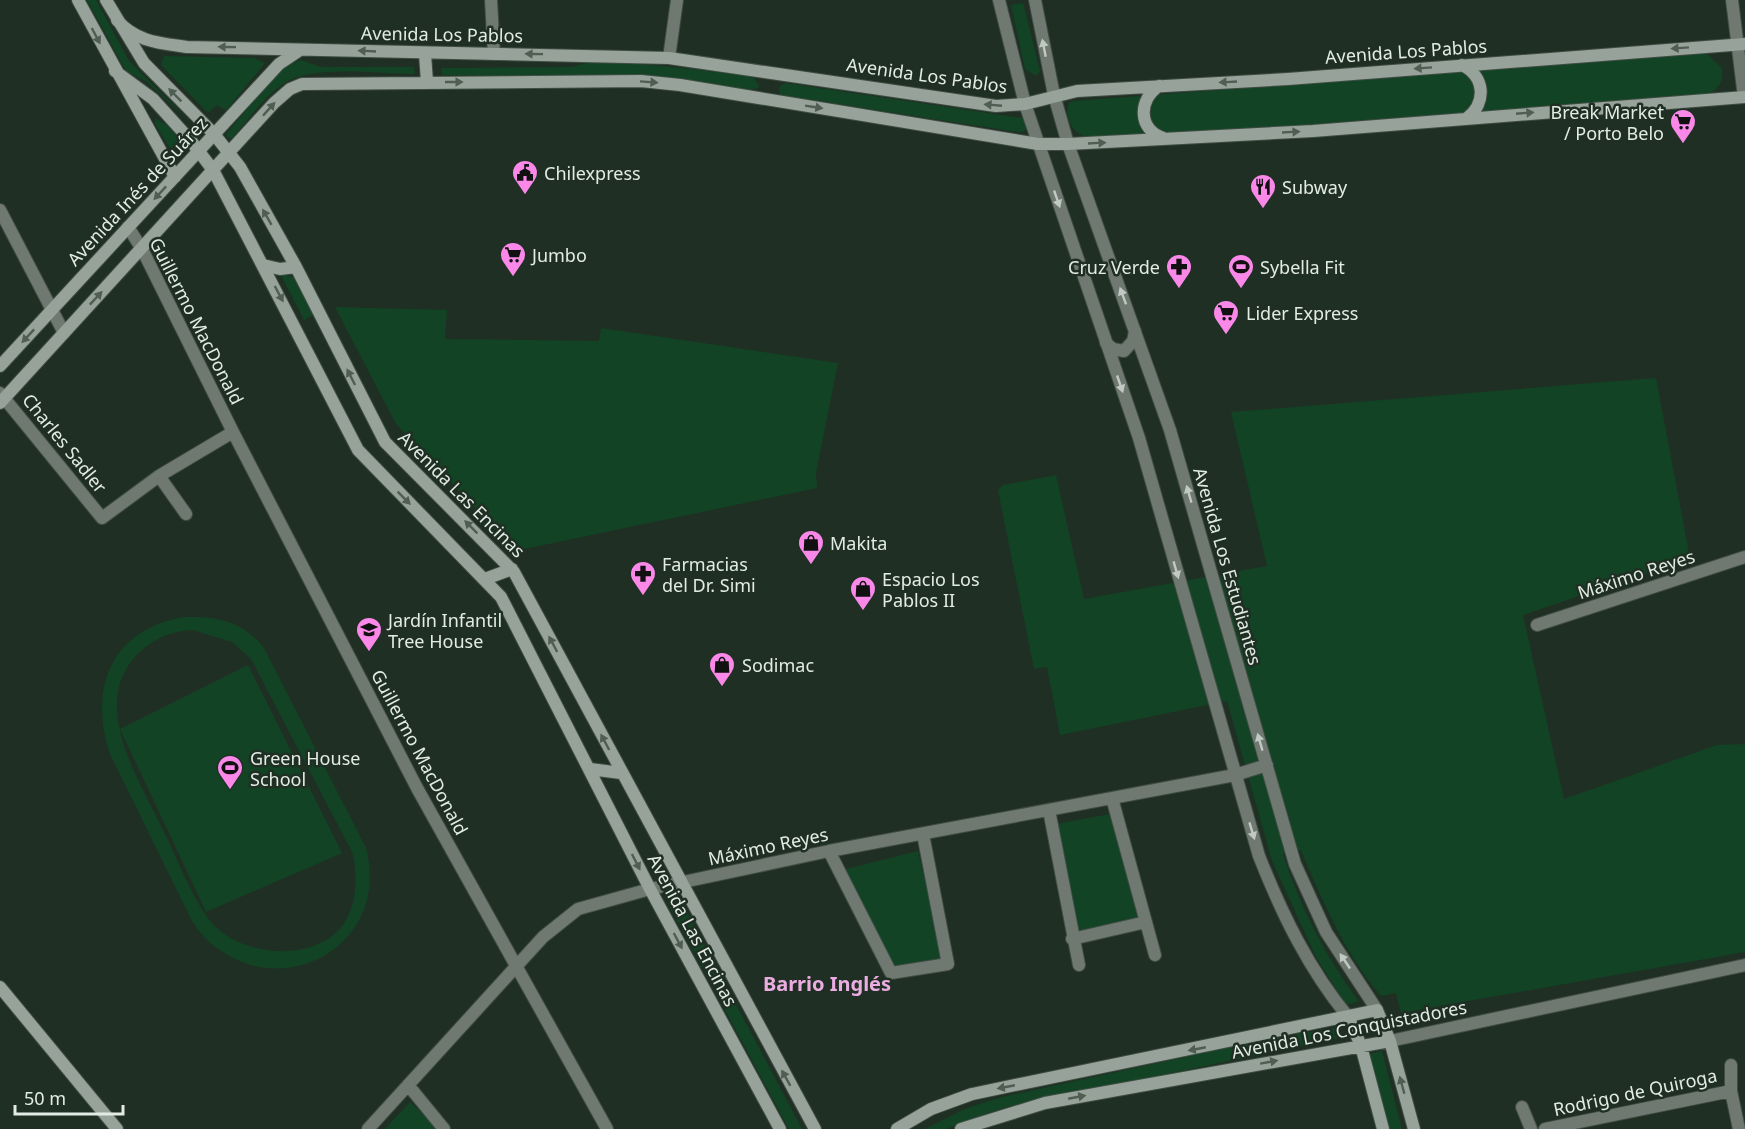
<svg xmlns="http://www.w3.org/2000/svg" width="1745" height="1129" font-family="'Noto Sans',sans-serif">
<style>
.green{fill:#124324;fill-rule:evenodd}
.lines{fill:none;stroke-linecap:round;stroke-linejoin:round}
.street-casing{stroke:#3f4d43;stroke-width:14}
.secondary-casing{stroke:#3f4d43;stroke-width:14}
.street{stroke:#707872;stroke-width:12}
.secondary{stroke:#97a39a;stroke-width:12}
.oneway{fill:#505d53}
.oneway2{fill:#c0c9c2}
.labels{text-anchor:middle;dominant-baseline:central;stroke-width:5;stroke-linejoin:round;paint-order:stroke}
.street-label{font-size:18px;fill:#e2ece4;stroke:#202f24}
.poi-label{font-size:18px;fill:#e2ece4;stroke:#202f24;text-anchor:start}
.neighbourhood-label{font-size:20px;font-weight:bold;fill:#ebace1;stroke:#202f24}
</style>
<rect width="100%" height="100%" fill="#202f24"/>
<path class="green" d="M 87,0 L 96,0 L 129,61 L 196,128 L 147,82 L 126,71 Z
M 1023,3 L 1040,71 L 1036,76 L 1025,69 L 1011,5 Z
M 1697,54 L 1707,54 L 1722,68 C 1724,82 1718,91 1705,95 L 1098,140 C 1079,140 1062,122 1069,103 L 1073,101 Z
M 164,56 L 254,58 L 265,63 L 228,108 L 225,110 L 217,105 L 208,113 L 161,65 Z
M 301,60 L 321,67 L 414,67 L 415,74 C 380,74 311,64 283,84 C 263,98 248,120 232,138 L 228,138 L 226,134 L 283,67 Z
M 589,62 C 647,63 696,69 753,77 L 759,85 L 758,88 L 749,90 L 626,77 L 442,75 L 441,68 L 572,67 Z
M 785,83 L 1022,118 L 1026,119 L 1028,127 L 1023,132 L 1011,131 L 780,95 L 779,87 Z
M 155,118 L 167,125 L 182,143 L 173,153 L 155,124 Z
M 280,273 L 295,278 L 313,315 L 304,320 Z
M 335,307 L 447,310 L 445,339 L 599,341 L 601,328 L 838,363 L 816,473 L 817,488 L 515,551 L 396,424 Z
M 1656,378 L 1690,558 L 1523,615 L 1564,799 L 1717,745 L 1745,744 L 1745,952 L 1401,1013 L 1396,993 L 1381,996 C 1344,952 1323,902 1301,850 L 1283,854 C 1299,904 1327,960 1359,1001 L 1346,1005 L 1316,957 L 1272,861 L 1227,701 L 1060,735 L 1047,667 L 1034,669 L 998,490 L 1003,485 L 1056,475 L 1084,599 L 1267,566 L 1231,412 Z
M 184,617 C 217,616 243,621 264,648 L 366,848 C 391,942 289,1002 217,948 C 206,941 199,931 192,921 L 110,754 C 88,689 111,629 184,617 ZM 193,630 L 232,642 L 251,659 L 352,852 C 359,878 357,918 332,936 C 300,960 247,954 218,929 C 198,913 177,858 165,834 C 142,784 90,709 134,658 C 149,640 170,631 193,630 Z
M 248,665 L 342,853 L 206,912 L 120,729 Z
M 1110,814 L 1139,918 L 1078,933 L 1056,824 Z
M 918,851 L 942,954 L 940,960 L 899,968 L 893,966 L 842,870 Z
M 679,897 L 802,1129 L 789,1129 L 667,902 Z
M 1339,1027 L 1344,1037 L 1003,1108 L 946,1129 L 925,1129 L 967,1108 L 998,1098 L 1272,1038 Z
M 1382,1051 L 1402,1129 L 1389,1129 L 1369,1054 Z
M 410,1102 L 438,1129 L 385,1129 Z"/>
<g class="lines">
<defs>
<path id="street" d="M 491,0 L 494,54
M 999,0 L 1025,104 L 1139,438 L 1259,856 C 1282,914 1309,970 1349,1018
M 1035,0 L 1054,95 L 1068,144 L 1170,430 L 1295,864 L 1326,932 L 1377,1010
M 1732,0 L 1744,97
M 669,58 L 677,0
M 0,210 L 64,333
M 128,227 L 142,249 L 233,432 L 417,788 L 607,1129
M 1106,343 L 1113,349 L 1124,351 L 1133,341 L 1135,331
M 0,393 L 102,518 L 159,476 L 233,432
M 159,476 L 186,514
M 1537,625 L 1745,557
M 1112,798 L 1155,955
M 1049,810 L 1079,965
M 829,851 L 891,973 L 948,964 L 923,834
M 1072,939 L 1146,922
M 1390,1041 L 1745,965
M 1731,1065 L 1731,1091 L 1739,1129
M 408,1085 L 444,1129
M 1522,1107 L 1531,1129
M 368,1129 L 543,937 L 578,909 L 650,889 L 829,851 L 1235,775 L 1267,765
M 1545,1129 L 1731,1091"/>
<path id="secondary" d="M 78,0 L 175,177
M 106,0 L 144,63 L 214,134 L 240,167 L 296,267 L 385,442 L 514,572 L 815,1129
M 117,20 C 136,42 160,43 187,47 L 669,58 L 996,106 L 1025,104 L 1077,91 L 1288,79 L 1745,44
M 425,54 L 427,82
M 1462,65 C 1485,76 1487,103 1467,118
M 115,71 L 153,99 L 191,141 L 213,170 L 358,450 L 501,597 L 650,889 L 780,1129
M 1159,86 C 1138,100 1138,129 1163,138
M 263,265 L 280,269 L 296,267
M 0,366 L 279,64 L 300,50
M 0,403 L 274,103 L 290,89 L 302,84 L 641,81 L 680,85 L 1038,144 L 1068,144 L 1313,131 L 1745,97
M 485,579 L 512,569
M 590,769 L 621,773
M 0,987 L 117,1129
M 1349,1018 L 1361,1046 L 1383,1129
M 897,1129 L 931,1109 L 972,1094 L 1377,1010 L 1390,1041 L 1414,1129
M 961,1129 L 1045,1103 L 1390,1041"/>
</defs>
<use href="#street" class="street-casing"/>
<use href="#secondary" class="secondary-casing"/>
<use href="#street" class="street"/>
<use href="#secondary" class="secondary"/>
</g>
<defs><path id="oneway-solid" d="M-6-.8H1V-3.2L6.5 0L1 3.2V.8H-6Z" transform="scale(1.5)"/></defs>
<g class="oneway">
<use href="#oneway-solid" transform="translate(96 36) rotate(62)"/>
<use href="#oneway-solid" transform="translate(227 47) rotate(-179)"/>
<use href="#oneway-solid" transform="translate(1680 48) rotate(176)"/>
<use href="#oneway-solid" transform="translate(367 51) rotate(-177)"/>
<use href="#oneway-solid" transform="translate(534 54) rotate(-179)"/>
<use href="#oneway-solid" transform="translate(1423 68) rotate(176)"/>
<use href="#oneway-solid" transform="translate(454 82)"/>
<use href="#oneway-solid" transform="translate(649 82) rotate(4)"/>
<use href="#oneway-solid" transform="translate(1228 82) rotate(177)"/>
<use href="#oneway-solid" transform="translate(175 95) rotate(-135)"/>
<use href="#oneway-solid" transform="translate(993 105) rotate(-175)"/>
<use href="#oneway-solid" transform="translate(814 107) rotate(9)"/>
<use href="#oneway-solid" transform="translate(269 109) rotate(-48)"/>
<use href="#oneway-solid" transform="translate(1525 113) rotate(-5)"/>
<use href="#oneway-solid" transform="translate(1291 132) rotate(-3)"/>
<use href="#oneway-solid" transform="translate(1097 143) rotate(-3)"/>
<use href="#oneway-solid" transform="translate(160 193) rotate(133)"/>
<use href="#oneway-solid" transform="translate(267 217) rotate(-120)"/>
<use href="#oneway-solid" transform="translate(279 294) rotate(62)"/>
<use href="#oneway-solid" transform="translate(96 298) rotate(-47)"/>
<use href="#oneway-solid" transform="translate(28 336) rotate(133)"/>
<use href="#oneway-solid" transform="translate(351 377) rotate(-117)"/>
<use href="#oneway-solid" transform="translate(404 498) rotate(45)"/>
<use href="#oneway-solid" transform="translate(471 527) rotate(-135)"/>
<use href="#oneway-solid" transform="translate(553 644) rotate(-118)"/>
<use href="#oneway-solid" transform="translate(605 742) rotate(-118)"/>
<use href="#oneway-solid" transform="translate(636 862) rotate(63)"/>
<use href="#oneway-solid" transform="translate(678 941) rotate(62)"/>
<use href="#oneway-solid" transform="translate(1197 1049) rotate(169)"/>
<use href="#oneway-solid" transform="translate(1269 1062) rotate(-10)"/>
<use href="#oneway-solid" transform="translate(786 1078) rotate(-119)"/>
<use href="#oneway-solid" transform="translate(1402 1085) rotate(-105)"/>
<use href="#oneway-solid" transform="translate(1006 1087) rotate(169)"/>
<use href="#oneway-solid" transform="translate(1077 1097) rotate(-11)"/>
</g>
<g class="oneway2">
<use href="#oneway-solid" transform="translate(1044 48) rotate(-101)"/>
<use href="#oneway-solid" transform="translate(1057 199) rotate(71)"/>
<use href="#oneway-solid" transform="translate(1123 296) rotate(-110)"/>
<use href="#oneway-solid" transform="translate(1120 384) rotate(71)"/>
<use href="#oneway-solid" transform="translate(1189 494) rotate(-106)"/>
<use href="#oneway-solid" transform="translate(1176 570) rotate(74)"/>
<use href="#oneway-solid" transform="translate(1260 742) rotate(-106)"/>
<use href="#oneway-solid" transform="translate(1252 831) rotate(73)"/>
<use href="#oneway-solid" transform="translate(1345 961) rotate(-124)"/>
</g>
<defs>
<symbol id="supermarket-pin" viewBox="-11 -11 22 30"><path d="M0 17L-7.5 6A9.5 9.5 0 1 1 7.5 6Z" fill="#f988e9" stroke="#202f24"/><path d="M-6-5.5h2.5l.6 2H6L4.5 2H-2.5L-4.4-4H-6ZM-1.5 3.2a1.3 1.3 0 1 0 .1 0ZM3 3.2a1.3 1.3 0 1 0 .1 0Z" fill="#111"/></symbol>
<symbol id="civic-pin" viewBox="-11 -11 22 30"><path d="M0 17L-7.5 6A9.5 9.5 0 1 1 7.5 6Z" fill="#f988e9" stroke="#202f24"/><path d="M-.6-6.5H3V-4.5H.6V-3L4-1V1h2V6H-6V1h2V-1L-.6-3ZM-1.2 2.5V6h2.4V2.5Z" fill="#111"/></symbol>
<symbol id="restaurant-pin" viewBox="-11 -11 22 30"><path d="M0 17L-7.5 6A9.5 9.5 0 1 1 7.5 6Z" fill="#f988e9" stroke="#202f24"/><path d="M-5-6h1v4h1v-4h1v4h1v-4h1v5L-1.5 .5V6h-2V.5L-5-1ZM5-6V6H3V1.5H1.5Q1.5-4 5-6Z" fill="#111"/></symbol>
<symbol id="pharmacy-pin" viewBox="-11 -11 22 30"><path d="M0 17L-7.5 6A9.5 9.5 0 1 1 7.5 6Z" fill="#f988e9" stroke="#202f24"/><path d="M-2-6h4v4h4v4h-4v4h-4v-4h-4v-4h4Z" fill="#111"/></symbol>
<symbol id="stadium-pin" viewBox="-11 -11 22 30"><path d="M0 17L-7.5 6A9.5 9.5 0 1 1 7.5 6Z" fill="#f988e9" stroke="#202f24"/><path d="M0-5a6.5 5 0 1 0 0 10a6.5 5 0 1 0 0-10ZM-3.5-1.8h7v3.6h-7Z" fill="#111"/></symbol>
<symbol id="shop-pin" viewBox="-11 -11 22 30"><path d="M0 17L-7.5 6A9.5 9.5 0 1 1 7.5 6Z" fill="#f988e9" stroke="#202f24"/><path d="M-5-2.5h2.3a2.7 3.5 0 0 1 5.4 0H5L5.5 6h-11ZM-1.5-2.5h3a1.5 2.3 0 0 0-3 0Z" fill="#111"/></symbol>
<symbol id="school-pin" viewBox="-11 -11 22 30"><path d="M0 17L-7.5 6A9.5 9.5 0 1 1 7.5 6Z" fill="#f988e9" stroke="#202f24"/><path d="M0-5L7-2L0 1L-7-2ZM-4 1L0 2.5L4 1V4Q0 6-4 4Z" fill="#111"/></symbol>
</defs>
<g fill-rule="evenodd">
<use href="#supermarket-pin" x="1668" y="107" width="30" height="40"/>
<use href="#civic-pin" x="510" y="158" width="30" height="40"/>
<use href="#restaurant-pin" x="1248" y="172" width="30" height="40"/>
<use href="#supermarket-pin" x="498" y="240" width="30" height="40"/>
<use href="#pharmacy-pin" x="1164" y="252" width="30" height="40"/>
<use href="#stadium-pin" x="1226" y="252" width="30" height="40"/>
<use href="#supermarket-pin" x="1211" y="298" width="30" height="40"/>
<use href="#shop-pin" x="796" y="528" width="30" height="40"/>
<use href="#pharmacy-pin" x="628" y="559" width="30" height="40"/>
<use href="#shop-pin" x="848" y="574" width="30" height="40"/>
<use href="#school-pin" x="354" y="615" width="30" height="40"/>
<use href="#shop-pin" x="707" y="650" width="30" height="40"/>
<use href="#stadium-pin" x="215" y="753" width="30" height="40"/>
</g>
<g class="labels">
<g class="street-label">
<text transform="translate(442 34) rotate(1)">Avenida Los Pablos</text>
<text transform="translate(1406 51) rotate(-4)">Avenida Los Pablos</text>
<text transform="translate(927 75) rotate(8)">Avenida Los Pablos</text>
<text transform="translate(137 191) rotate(-47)">Avenida Inés de Suárez</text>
<text transform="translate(197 321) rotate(63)">Guillermo MacDonald</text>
<text transform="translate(65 443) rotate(51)">Charles Sadler</text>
<text transform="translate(462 494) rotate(45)">Avenida Las Encinas</text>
<text transform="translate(1228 566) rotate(74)">Avenida Los Estudiantes</text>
<text transform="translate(1636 574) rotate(-18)">Máximo Reyes</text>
<text transform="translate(420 752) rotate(62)">Guillermo MacDonald</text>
<text transform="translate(768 846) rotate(-12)">Máximo Reyes</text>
<text transform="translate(693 930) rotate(62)">Avenida Las Encinas</text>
<text transform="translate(1349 1029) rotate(-11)">Avenida Los Conquistadores</text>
<text transform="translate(1635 1092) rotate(-12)">Rodrigo de Quiroga</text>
</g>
<g class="poi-label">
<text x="1664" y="112" text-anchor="end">Break Market<tspan x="1664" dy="21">/ Porto Belo</tspan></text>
<text x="544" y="173">Chilexpress</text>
<text x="1282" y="187">Subway</text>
<text x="532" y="255">Jumbo</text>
<text x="1160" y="267" text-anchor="end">Cruz Verde</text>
<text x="1260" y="267">Sybella Fit</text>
<text x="1246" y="313">Lider Express</text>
<text x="830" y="543">Makita</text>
<text x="662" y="564">Farmacias<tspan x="662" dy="21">del Dr. Simi</tspan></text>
<text x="882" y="579">Espacio Los<tspan x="882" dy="21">Pablos II</tspan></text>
<text x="388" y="620">Jardín Infantil<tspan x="388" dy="21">Tree House</tspan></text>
<text x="742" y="665">Sodimac</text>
<text x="250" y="758">Green House<tspan x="250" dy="21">School</tspan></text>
</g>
<g class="neighbourhood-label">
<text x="827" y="983">Barrio Inglés</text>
</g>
</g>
<path d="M15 1105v9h108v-9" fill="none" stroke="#e2ece4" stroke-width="3"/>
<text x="24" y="1105" font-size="18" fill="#e2ece4" stroke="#202f24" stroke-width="4.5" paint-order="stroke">50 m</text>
</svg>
